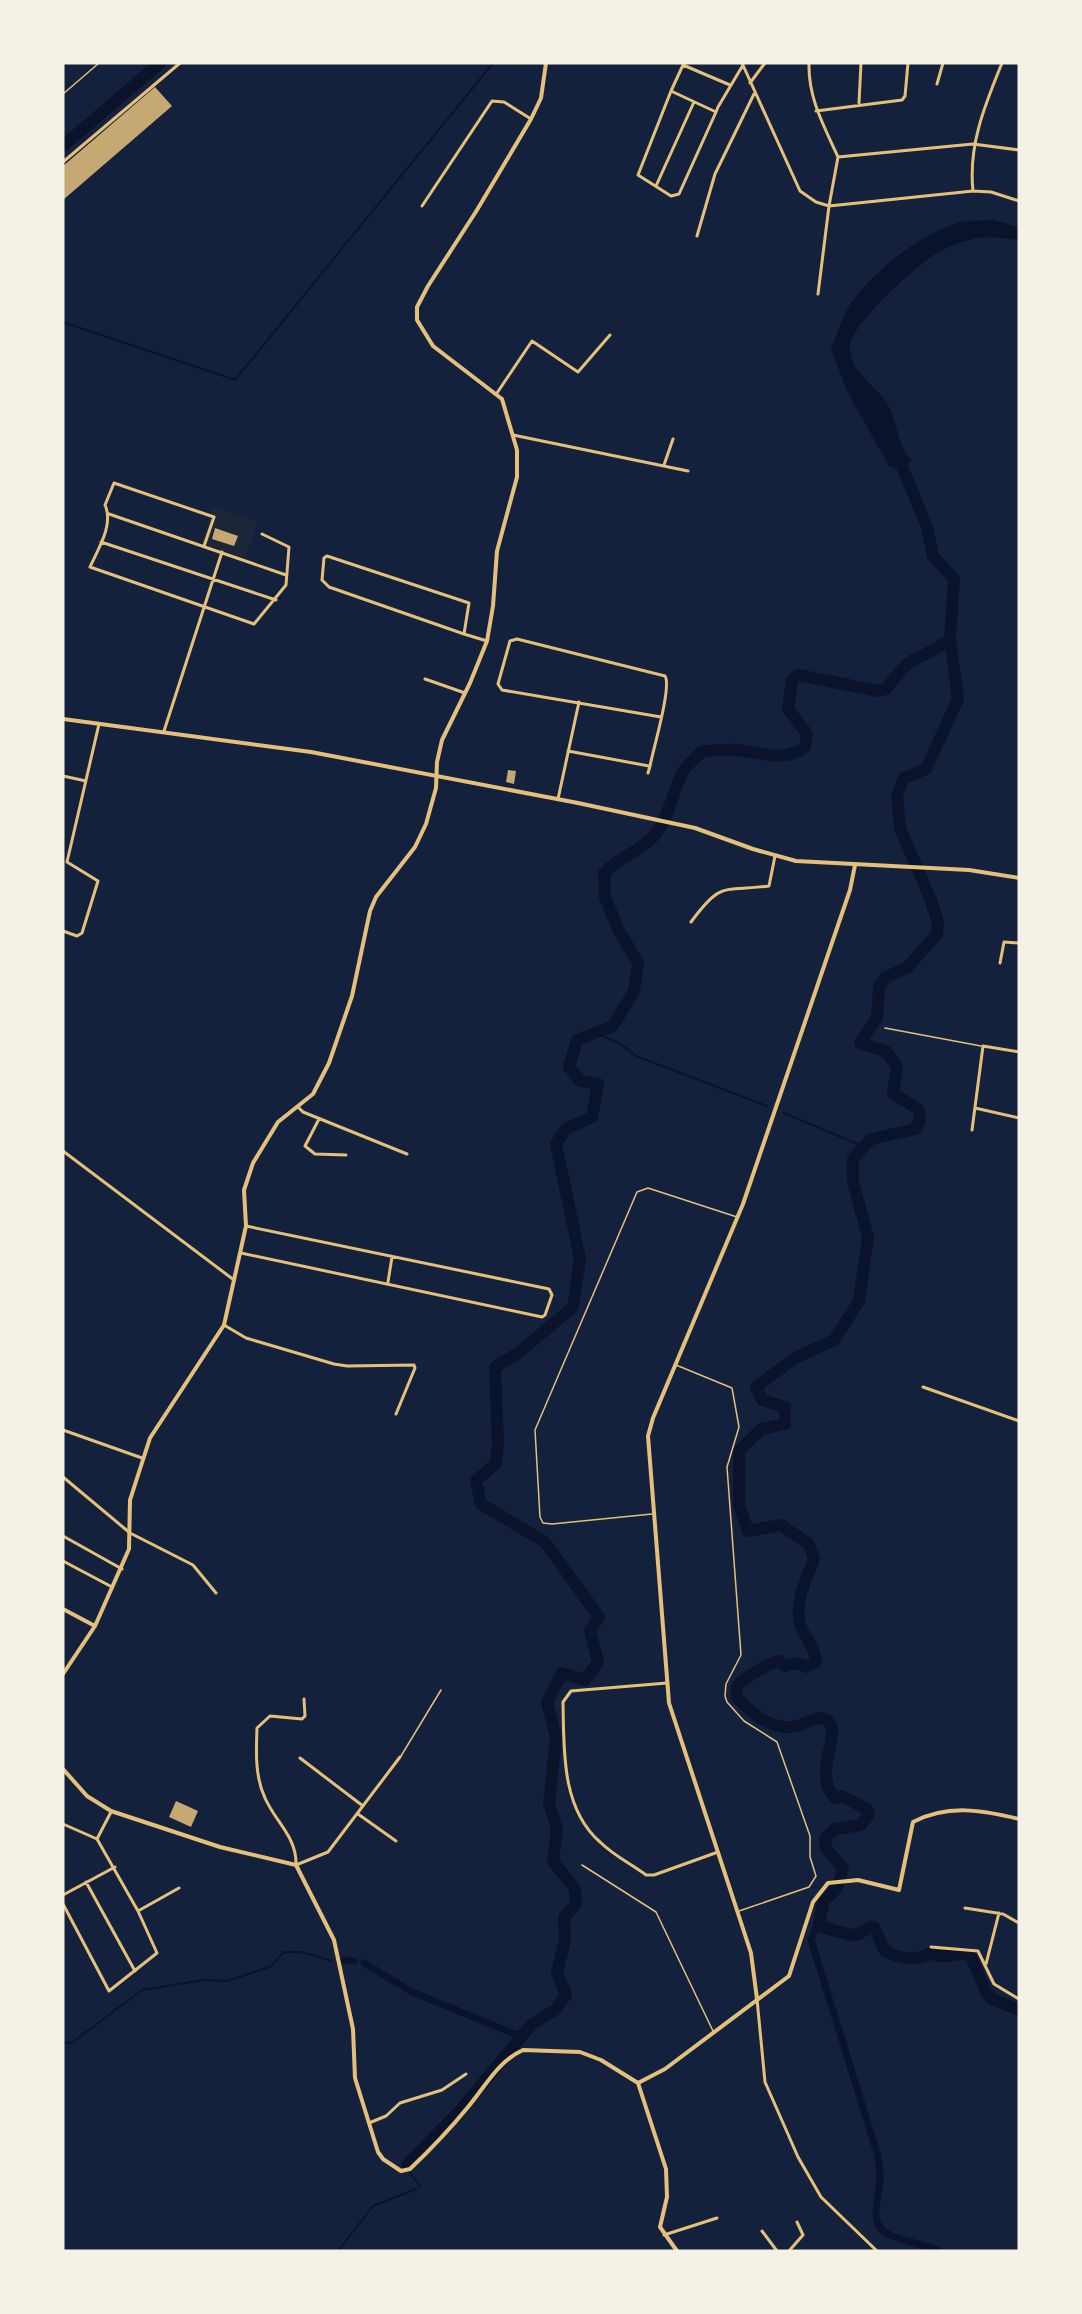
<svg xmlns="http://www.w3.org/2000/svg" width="1082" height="2314" font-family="Merriweather,serif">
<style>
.green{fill:#1d2539}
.water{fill:#0b132b}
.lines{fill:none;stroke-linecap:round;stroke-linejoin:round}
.stream{stroke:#0b132b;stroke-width:2}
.canal{stroke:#0b132b;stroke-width:7}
.river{stroke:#0b132b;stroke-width:12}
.building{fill:#c6a872}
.service{stroke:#e5c07b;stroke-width:1.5}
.minor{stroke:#e5c07b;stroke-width:3}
.tertiary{stroke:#e5c07b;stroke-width:4}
.secondary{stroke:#e5c07b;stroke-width:4}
</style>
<rect width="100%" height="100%" fill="#14213d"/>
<path class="green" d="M 213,507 L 257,522 L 245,558 L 201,543 Z"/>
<path class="water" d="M 993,220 L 1019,227 L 1019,240 C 1006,239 991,236 978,238 C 967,240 949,246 939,252 C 919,263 850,324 850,347 C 849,373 878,386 889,407 C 898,425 897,445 912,461 L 897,469 L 889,466 L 847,391 L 831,349 C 837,334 842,317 851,303 C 873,271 923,232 961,222 C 971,220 983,221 993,220 Z"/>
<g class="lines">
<path class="stream" d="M 63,322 L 235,380 L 493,63
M 596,1033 L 619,1043 L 636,1056 L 767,1106
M 784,1113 L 862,1146
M 63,2044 L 73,2042 L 142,1990 L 204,1980 L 227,1981 L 272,1966 L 283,1952 L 301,1952 L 332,1961
M 407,2167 L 407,2165
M 410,2173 L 420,2186
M 338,2251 L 373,2206 L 416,2189"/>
<path class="canal" d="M 820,1917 L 811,1940 L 878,2156 C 879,2164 880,2172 880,2180 C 879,2198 867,2225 890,2235 C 906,2242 923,2244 939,2251
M 344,1960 L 354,1961
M 364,1963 L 412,1992 L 522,2037"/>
<path class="river" d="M 63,146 L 160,63
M 896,452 L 927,527 L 933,556 L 954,579 L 950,639 L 958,699 L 926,769 L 904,778 L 897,796 L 900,828 L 930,898 L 938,922 L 937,934 L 907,968 L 886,977 L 879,987 L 877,1017 L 860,1043 L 887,1052 L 897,1067 L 893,1093 L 919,1110 L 920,1119 L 916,1129 L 871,1139 L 853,1159 L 853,1182 L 868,1237 L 859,1301 L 834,1340 L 795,1358 L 756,1387 L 762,1400 L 785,1407 L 785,1424 L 761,1429 L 739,1451 L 739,1505 L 748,1531 L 781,1525 L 809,1544 L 814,1560 C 806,1577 793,1608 801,1627 C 806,1639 815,1647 816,1661 L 807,1667 L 796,1663 L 785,1666 L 779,1661 C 772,1662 739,1680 737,1687 C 736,1690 737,1693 737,1697 C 751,1713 773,1732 797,1726 C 806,1724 818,1714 827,1720 C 844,1731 811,1772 835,1798 L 842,1796 L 867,1809 L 869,1814 L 861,1825 L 835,1829 L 825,1838 L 826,1848 L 843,1869 C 839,1882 837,1893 824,1899 L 819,1924 L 821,1927 L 851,1935 L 859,1934 L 870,1927 L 874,1927 L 885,1951 C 898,1958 917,1962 930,1953 C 947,1961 954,1952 970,1954 L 986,1992 L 992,1999 L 1019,2010
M 407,2165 L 458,2113 L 531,2025 L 555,2010 L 566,1995 L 557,1973 L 565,1940 L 564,1918 L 576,1904 L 575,1889 L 553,1861 L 557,1829 L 549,1804 L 556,1737 L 547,1702 L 562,1673 L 585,1680 L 598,1662 L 590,1631 L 599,1617 L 545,1542 L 481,1504 L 476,1481 L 496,1463 L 498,1444 L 495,1367 L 517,1354 L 573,1307 L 580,1259 L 556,1144 L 566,1129 L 592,1117 L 598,1084 L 580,1081 L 569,1067 L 577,1040 L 613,1026 L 634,991 L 638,963 L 617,927 L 605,897 L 604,873 C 619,857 641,851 655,835 C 670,816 672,792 683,772 C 687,764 696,758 702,751 C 713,751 725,749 736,750 C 760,752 784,763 805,747 L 807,734 L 788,709 L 792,680 L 798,675 L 878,691 L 886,689 C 894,679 901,668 912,661 C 926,653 937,650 950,639"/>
</g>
<path class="building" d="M 155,87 L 172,106 L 63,200 L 63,166 Z
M 215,528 L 238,536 L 234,546 L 212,539 Z
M 508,770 L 516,771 L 514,784 L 506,782 Z
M 176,1801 L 198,1811 L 191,1827 L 169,1817 Z"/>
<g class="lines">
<path class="service" d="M 63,94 L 99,63
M 885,1028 L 981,1046
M 676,1365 L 732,1388 L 739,1427 L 727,1467 L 741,1655 L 726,1684 L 725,1696 L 727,1702 L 744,1721 L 777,1742 L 810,1836 L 810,1857 L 816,1876 L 809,1887 L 739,1911
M 652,1514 L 552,1524 L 543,1523 L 540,1517 L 535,1430 L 637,1192 L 648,1188 L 737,1217
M 401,1756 L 441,1690
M 582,1865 L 656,1912 L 713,2031"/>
<path class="minor" d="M 742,63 L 800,191 L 816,202 L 829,206 L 973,191 L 991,192 L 1019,201
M 809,63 C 808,98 824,126 838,157
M 750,83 L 765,63
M 937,84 L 943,63
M 671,91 L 683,65 L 730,85
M 859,103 L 861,63
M 816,111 L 902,100 L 905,96 L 908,63
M 716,112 L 671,91 L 638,175 L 671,196 L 679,194 L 716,112 L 718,107 L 743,65
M 838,157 L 973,144 L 1019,150
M 63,162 L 180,63
M 656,186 L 694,102
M 973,191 C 968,145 985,105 1002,63
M 422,206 L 492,101 L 504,102 L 531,119
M 697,236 L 715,174 L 754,94
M 818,294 L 829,206 L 838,157
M 497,393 L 532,341 L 578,372 L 610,335
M 513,435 L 688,471
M 664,465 L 673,439
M 109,514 L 286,575
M 101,542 L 276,600
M 204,546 L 214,517 L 114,483 L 105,505 C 114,525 98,549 90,567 L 254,624 L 286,585 L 289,547 L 262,534
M 464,634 L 469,603 L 327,556 L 324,558 L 322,580 L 329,587 L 464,634 L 487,641
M 425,679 L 465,693
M 164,731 L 222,552
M 568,751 L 649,766
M 648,773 L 650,766 C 653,750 672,686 665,676 L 517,639 L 510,641 L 498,684 L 502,690 L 661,717
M 63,776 L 86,781
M 558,799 L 579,702
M 691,922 C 722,880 723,892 769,886 L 775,856
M 63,931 L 77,936 L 82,933 L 98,881 L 67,862 L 99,724
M 1000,963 L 1004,942 L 1019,943
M 298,1107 L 303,1112 L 407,1154
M 975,1108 L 1019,1118
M 319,1119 L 305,1146 L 315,1154 L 346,1155
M 972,1130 L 983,1046 L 1019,1052
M 63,1151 L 234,1280
M 241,1253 L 542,1317 L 545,1315 L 552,1295 L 549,1289 L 246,1226
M 388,1282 L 392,1257
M 224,1325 L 246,1338 L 334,1364 L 347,1366 L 414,1365 L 415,1368 L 396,1414
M 923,1387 L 1019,1421
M 63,1430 L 142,1458
M 63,1477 L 130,1533 L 193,1565 L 216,1593
M 63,1536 L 122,1569
M 63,1561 L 112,1587
M 667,1683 L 571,1691 L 563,1702 C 564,1749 561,1808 600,1842 C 613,1855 631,1864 646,1875 L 654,1875 L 718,1852
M 304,1699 L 305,1716 L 302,1719 L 270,1716 L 257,1728 C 256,1752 255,1777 265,1798 C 276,1823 297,1837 296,1865 L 328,1852 L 400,1757
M 300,1758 L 363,1806
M 358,1814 L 396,1841
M 63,1824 L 97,1839 L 138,1911 L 157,1953 L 109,1991 L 63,1904
M 97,1839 L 111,1812
M 86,1882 L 135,1971
M 63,1895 L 115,1867
M 965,1908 L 1003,1914 L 1019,1923
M 138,1911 L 179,1888
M 931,1947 L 978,1951 L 994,1984 L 1019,1999
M 986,1964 L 999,1913
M 757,1999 L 765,2082 L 798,2157 L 821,2197 L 877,2251
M 369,2123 L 386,2116 L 400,2103 L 442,2090 L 466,2074
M 762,2231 L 777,2251
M 664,2235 L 717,2218
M 789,2251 L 803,2235 L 797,2222"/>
<path class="tertiary" d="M 63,1609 L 95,1626
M 63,1674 L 95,1626 L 129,1549 L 130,1500 L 150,1438 L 224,1325 L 246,1226 L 244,1190 L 253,1163 L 278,1122 L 313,1094 L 329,1063 L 352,996 L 370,911 L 376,897 L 415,847 L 426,824 L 436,788 L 437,762 L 442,740 L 470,683 L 487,641 L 493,606 L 497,551 L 517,477 L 517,450 L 502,399 L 433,346 L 417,320 L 417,307 L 428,286 L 477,210 L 531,119 L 541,98 L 546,63
M 63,1769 L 87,1796 L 111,1811 L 220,1847 L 296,1865 L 334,1940 L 353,2029 L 355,2078 L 378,2152 L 383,2159 L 401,2171 L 410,2169 C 430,2150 450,2129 468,2107 C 485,2087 498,2061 523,2050 L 580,2052 L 601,2060 L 638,2083 L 666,2169 L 667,2197 L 660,2227 L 677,2251
M 757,1999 L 751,1953 L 669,1703 L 648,1436 L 653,1418 L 743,1204 L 850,890 L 855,865
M 638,2083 L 665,2069 L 789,1976 L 813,1902 L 828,1883 L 858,1880 L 899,1890 L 913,1822 C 948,1804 982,1810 1019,1819"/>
<path class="secondary" d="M 63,719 L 311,752 L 578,803 L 695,828 L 753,849 L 796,861 L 969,870 L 1019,878"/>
</g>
<rect width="1082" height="2314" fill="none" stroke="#f6f1e7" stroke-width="129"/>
</svg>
